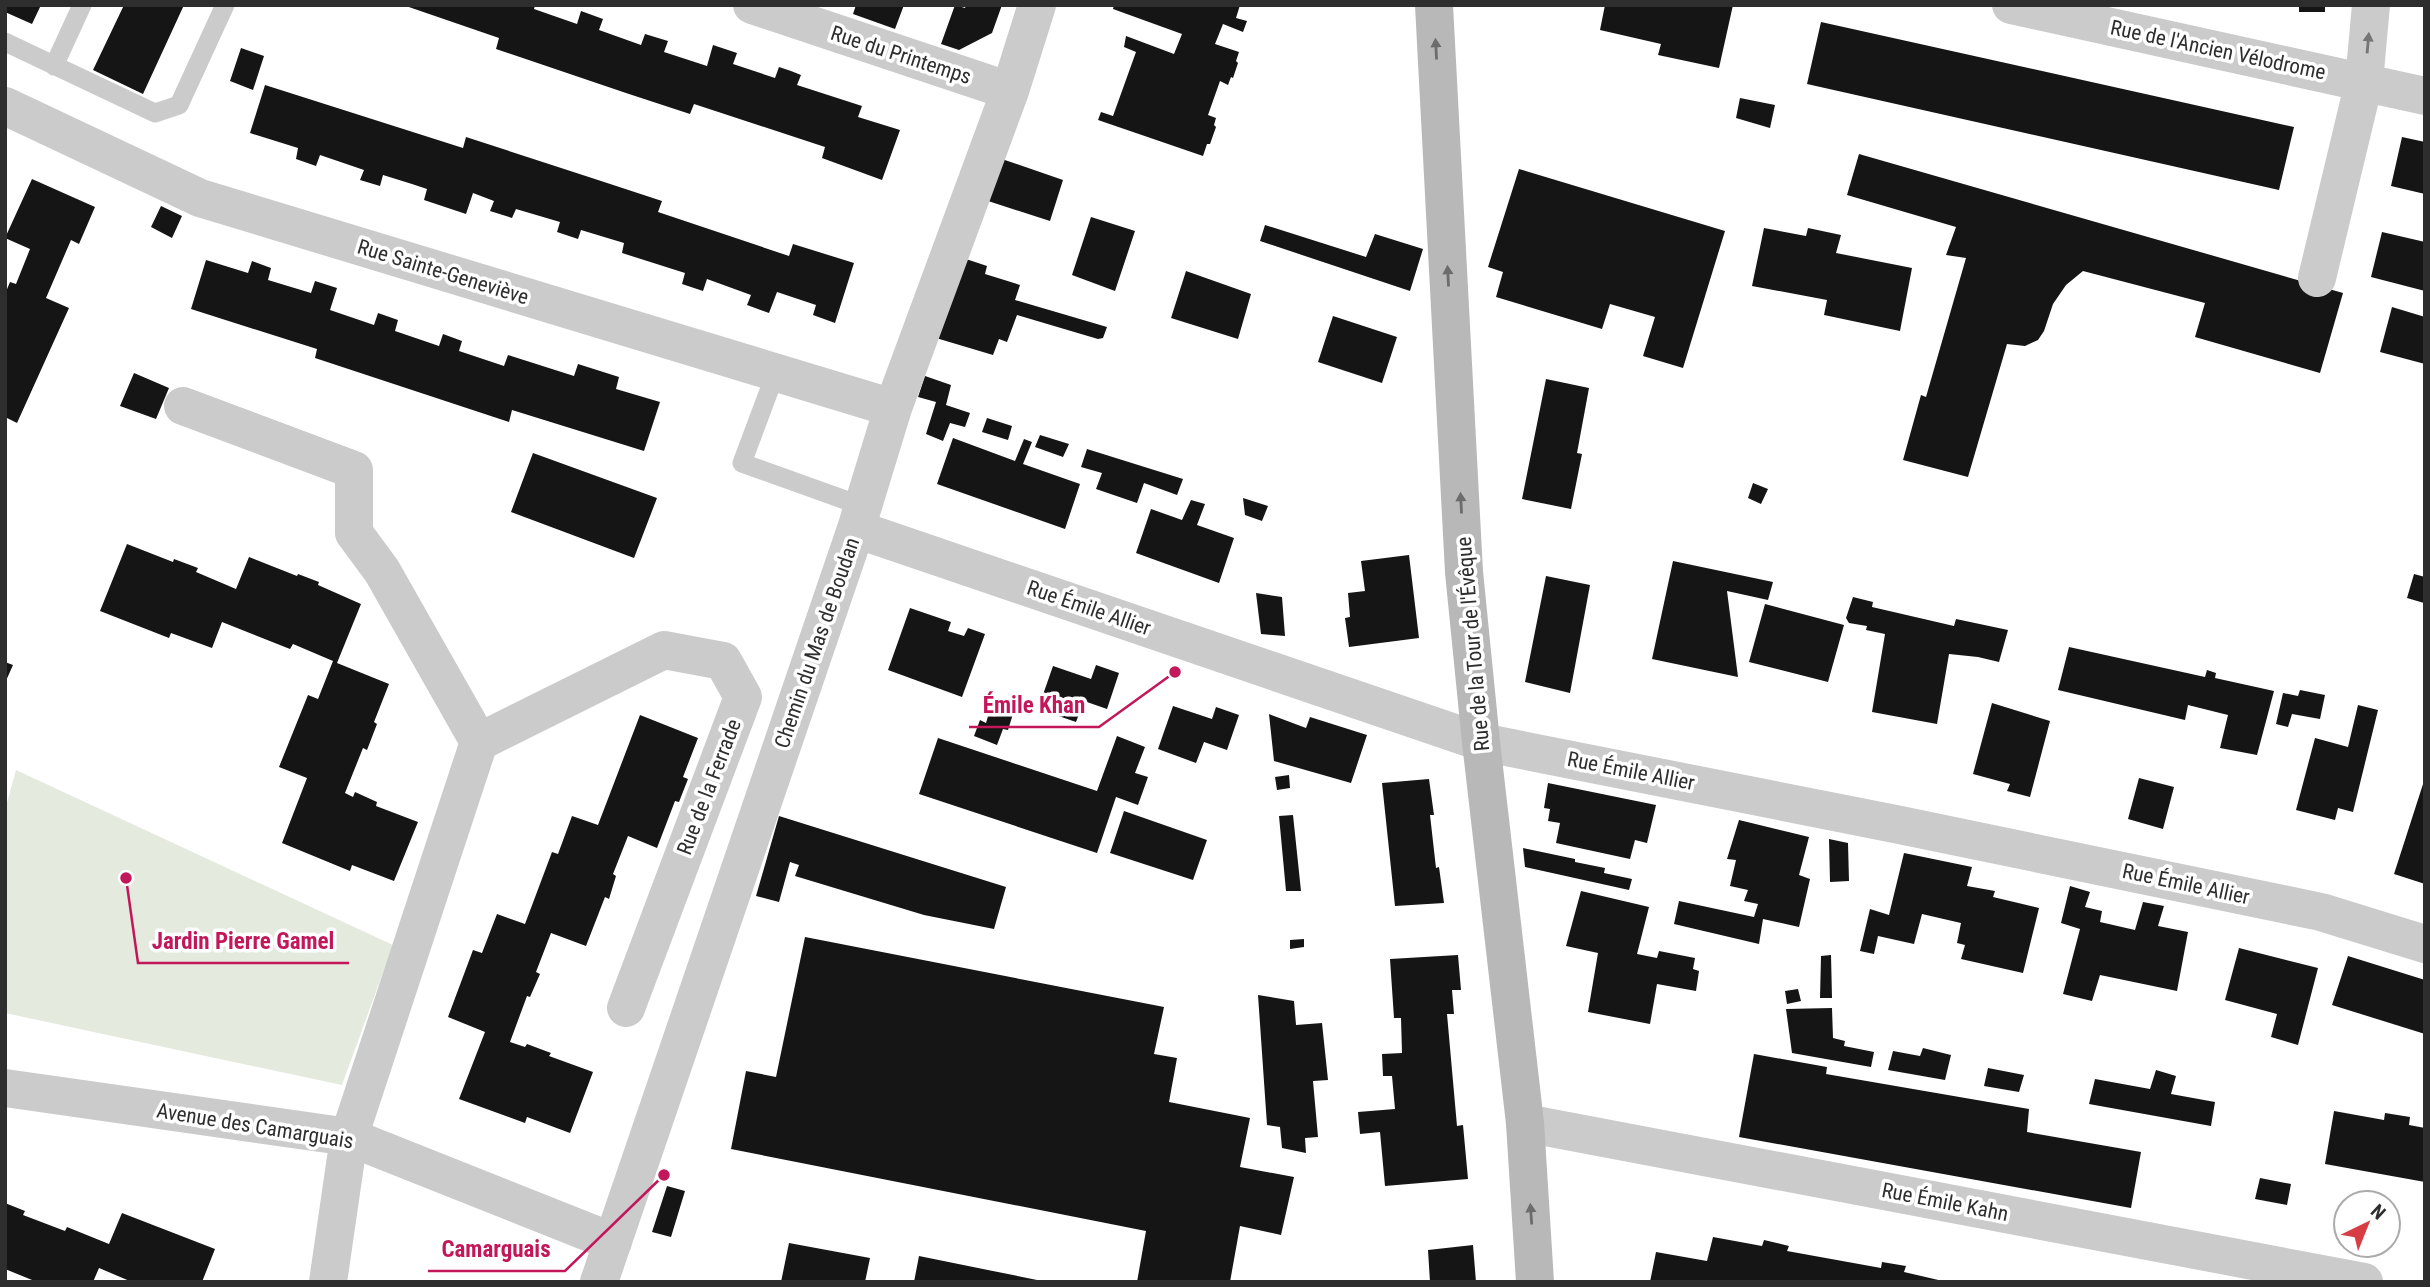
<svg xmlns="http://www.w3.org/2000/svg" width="2430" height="1287" font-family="'Roboto Condensed',sans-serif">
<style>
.green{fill:#e4eadd}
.building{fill:#151515}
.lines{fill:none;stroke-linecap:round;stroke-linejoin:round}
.lane{stroke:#cbcbcb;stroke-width:19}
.street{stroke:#cbcbcb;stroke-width:38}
.secondary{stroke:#b8b8b8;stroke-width:38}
.oneway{fill:#757575}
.oneway2{fill:#6c6c6c}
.labels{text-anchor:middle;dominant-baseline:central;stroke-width:7;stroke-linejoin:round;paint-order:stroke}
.street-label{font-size:21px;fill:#2e2e2e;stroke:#fff}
.leader{fill:none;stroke:#c2185b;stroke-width:2.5}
.callout-dot{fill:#c2185b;stroke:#fff;stroke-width:2.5}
.callout-label{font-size:23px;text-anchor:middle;font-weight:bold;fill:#c2185b;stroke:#fff;stroke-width:7;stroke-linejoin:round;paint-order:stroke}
</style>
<rect width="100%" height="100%" fill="#fff"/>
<path class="green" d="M 16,770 L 393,945 L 342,1085 L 5,1013 L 5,810 Z"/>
<path class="building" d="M 5,5 L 41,5 L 32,24 L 5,12 Z
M 124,5 L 184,5 L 143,94 L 93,70 Z
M 403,5 L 535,5 L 534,9 L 577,24 L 581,11 L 603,19 L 599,30 L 641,45 L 645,34 L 668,41 L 664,52 L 707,66 L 713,45 L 737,53 L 733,64 L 775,78 L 779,67 L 791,71 L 801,75 L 797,85 L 862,106 L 858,117 L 900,130 L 882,180 L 822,158 L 825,147 L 694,104 L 690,114 L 626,93 L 496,49 L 499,38 Z
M 856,5 L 904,5 L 895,29 L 853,14 Z
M 955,5 L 965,8 L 966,5 L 1002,5 L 992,33 L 959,50 L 941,44 Z
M 1114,5 L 1240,5 L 1236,18 L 1247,21 L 1243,32 L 1223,24 L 1215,44 L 1239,52 L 1236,61 L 1238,63 L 1233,78 L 1231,77 L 1228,85 L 1220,81 L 1208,115 L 1216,118 L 1214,125 L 1216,127 L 1210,144 L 1207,144 L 1203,156 L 1098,120 L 1101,112 L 1113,116 L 1136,52 L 1124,47 L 1126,36 L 1174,54 L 1182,34 L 1113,9 Z
M 1605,5 L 1733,5 L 1719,68 L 1658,55 L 1661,44 L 1600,30 Z
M 2299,5 L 2325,5 L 2325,12 L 2299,12 Z
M 1821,22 L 2294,127 L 2279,190 L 1807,84 Z
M 241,48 L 264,56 L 253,90 L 230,81 Z
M 265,85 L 463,148 L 466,137 L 598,180 L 662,201 L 658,212 L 789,256 L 793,244 L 854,263 L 835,323 L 813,315 L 816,305 L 777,292 L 769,313 L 747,305 L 751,295 L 707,279 L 703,291 L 682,284 L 685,273 L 622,253 L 624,243 L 581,230 L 578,239 L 557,232 L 560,222 L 516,209 L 512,218 L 490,211 L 494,201 L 473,193 L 466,214 L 424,200 L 427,189 L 412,184 L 383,175 L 380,186 L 360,180 L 364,170 L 320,155 L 316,166 L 296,159 L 298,148 L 250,133 Z
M 1740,98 L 1775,105 L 1770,128 L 1736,118 Z
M 2402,137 L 2425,142 L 2425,194 L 2391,186 Z
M 1859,154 L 2343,293 L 2320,373 L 2195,337 L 2205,303 L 2083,271 L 2066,285 L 2053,304 L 2044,331 L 2038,340 L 2025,346 L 2007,344 L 1968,477 L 1903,460 L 1921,395 L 1926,397 L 1966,258 L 1946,255 L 1956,227 L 1847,195 Z
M 999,158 L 1063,180 L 1050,221 L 985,200 Z
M 1519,169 L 1725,231 L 1683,368 L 1643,356 L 1655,317 L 1610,304 L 1602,329 L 1496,297 L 1503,272 L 1488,267 Z
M 32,179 L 95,207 L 79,244 L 71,240 L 46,298 L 69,308 L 17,423 L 5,417 L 5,294 L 10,282 L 16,284 L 30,249 L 5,238 Z
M 161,206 L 182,216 L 172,238 L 151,227 Z
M 1091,217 L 1135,231 L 1115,291 L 1072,275 Z
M 1265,225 L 1366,257 L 1375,234 L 1423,249 L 1410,291 L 1260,241 Z
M 1764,228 L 1806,236 L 1808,228 L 1841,235 L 1836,253 L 1912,268 L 1900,331 L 1824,315 L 1827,300 L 1752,286 Z
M 2382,232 L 2425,242 L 2425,291 L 2371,277 Z
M 963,258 L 987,266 L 985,274 L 1020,285 L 1015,300 L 1107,327 L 1103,338 L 1098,339 L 1017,315 L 1007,342 L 999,339 L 993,355 L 936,338 Z
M 206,260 L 248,273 L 252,261 L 271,268 L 268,280 L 311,293 L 315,281 L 337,288 L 330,310 L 374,325 L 378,313 L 398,320 L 395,331 L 439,346 L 443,334 L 462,341 L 459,351 L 504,366 L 508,355 L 574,376 L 578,364 L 619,377 L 616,389 L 660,402 L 644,451 L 512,410 L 509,422 L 315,358 L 317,349 L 191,309 Z
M 1186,271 L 1251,294 L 1238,339 L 1171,318 Z
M 2392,307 L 2425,317 L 2425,364 L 2380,352 Z
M 1333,316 L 1397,337 L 1382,383 L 1318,362 Z
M 134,373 L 169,388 L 156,419 L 120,406 Z
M 925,376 L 951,385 L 946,405 L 970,413 L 965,427 L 950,423 L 943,441 L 926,434 L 936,402 L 918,397 Z
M 1546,379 L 1589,388 L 1577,453 L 1582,454 L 1571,509 L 1522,499 Z
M 987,418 L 1012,426 L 1008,440 L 982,432 Z
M 1040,435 L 1069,444 L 1063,457 L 1035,447 Z
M 953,438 L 1015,461 L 1024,439 L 1032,442 L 1023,464 L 1080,484 L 1065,529 L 937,484 Z
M 1087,449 L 1183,479 L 1177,495 L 1144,483 L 1137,503 L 1096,489 L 1102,473 L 1081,467 Z
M 533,453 L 657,498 L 634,558 L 511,512 Z
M 1753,483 L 1768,489 L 1761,504 L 1748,498 Z
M 1243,498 L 1268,506 L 1262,521 L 1245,515 Z
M 1191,500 L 1205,504 L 1197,525 L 1234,538 L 1219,583 L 1136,553 L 1151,509 L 1182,520 Z
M 127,544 L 173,562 L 174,559 L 198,568 L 196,572 L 236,589 L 249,557 L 297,576 L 298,574 L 319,582 L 318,585 L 361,604 L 337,663 L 389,684 L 374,722 L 377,724 L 367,750 L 363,748 L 345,793 L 353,797 L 355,792 L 377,802 L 376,806 L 418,822 L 394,881 L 352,865 L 350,871 L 282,843 L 307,778 L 279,767 L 308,695 L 318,699 L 333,661 L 293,644 L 290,649 L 222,622 L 212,648 L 171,633 L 169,638 L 100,611 Z
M 1409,555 L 1419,638 L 1349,647 L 1345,618 L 1350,617 L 1348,593 L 1365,591 L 1361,561 Z
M 1673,561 L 1773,582 L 1768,600 L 1727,591 L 1738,677 L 1652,659 Z
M 2414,574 L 2425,577 L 2424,603 L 2407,598 Z
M 1546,576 L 1590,585 L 1570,693 L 1525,682 Z
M 1256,593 L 1282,597 L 1285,636 L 1261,634 Z
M 1853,597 L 1873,602 L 1872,607 L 1954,626 L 1956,619 L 2008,630 L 1999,662 L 1978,657 L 1949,654 L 1937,724 L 1872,712 L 1885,634 L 1866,630 L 1867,626 L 1849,623 L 1846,618 Z
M 1765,604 L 1844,625 L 1828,682 L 1749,662 Z
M 910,608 L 951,622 L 948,631 L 964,636 L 968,628 L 985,634 L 962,697 L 888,670 Z
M 2069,647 L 2205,677 L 2207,670 L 2216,673 L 2215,678 L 2274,691 L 2257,755 L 2220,748 L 2228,715 L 2188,705 L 2185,720 L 2058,690 Z
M 5,662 L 13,665 L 5,683 Z
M 1096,665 L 1119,673 L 1107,709 L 1084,701 L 1076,722 L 1038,709 L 1053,666 L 1091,679 Z
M 2300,690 L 2325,695 L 2320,719 L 2292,714 L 2288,727 L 2276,724 L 2283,693 L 2298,696 Z
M 1992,703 L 2050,721 L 2030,797 L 2007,791 L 2010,784 L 1973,774 Z
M 2358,705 L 2378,710 L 2353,812 L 2338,808 L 2335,820 L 2296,810 L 2315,738 L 2348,747 Z
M 991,706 L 1013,714 L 1008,730 L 1003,729 L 997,745 L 974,736 L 980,720 L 986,723 Z
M 1173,706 L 1212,719 L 1216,707 L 1239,715 L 1227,750 L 1204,742 L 1196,763 L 1158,749 Z
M 1269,714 L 1306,728 L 1310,717 L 1367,735 L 1351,783 L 1274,761 Z
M 640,715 L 698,738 L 683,777 L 688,779 L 679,802 L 675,801 L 657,848 L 628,836 L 613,874 L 616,876 L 609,899 L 605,897 L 586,946 L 551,933 L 536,972 L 540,974 L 530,997 L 527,996 L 510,1042 L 525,1047 L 527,1044 L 551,1053 L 549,1056 L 593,1072 L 570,1133 L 527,1117 L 525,1123 L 459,1099 L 485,1032 L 448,1017 L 473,950 L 482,953 L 497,914 L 525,924 L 552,852 L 558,854 L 572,816 L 598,825 Z
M 1117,736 L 1145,747 L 1135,773 L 1148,777 L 1138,805 L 1116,797 L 1097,853 L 919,794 L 938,738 L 1097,791 Z
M 1289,775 L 1290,788 L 1277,790 L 1275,777 Z
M 2139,778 L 2174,787 L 2163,829 L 2128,819 Z
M 1429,779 L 1434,815 L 1430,815 L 1436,868 L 1439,867 L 1444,903 L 1395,906 L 1382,783 Z
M 2424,781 L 2425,782 L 2425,884 L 2394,874 Z
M 1548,783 L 1656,805 L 1647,843 L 1635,840 L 1630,859 L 1556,843 L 1560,823 L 1548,821 L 1550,809 L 1544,808 Z
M 1124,811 L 1207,840 L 1193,880 L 1110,853 Z
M 1293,815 L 1301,891 L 1286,891 L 1279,816 Z
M 779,816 L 1006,887 L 994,929 L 924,915 L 795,876 L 799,865 L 790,862 L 779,902 L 756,896 Z
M 1739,820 L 1809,837 L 1799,875 L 1810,879 L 1799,927 L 1763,919 L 1759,944 L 1674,924 L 1679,901 L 1754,917 L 1758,904 L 1744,901 L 1748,890 L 1730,886 L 1736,860 L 1727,859 Z
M 1829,839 L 1848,843 L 1849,881 L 1830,882 Z
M 1523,848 L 1575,859 L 1575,862 L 1605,868 L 1604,873 L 1632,879 L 1629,890 L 1525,867 Z
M 1904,853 L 1972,867 L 1967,886 L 1995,891 L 1993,897 L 2039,908 L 2023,973 L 1961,959 L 1965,945 L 1957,943 L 1961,923 L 1922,914 L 1914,944 L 1878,936 L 1874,954 L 1860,951 L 1870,909 L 1889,915 Z
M 2070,886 L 2090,892 L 2085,907 L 2102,911 L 2100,922 L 2135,930 L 2143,902 L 2164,906 L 2158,926 L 2188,932 L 2177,991 L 2100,975 L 2092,1001 L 2063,994 L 2080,929 L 2061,923 Z
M 1581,891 L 1649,907 L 1637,954 L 1657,958 L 1659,951 L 1695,958 L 1693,969 L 1699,971 L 1696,991 L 1657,984 L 1650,1024 L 1588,1012 L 1598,953 L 1566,946 Z
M 805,937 L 1164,1007 L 1154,1054 L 1177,1058 L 1169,1102 L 1250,1118 L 1240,1167 L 1294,1177 L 1281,1235 L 1240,1226 L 1230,1282 L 1137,1282 L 1146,1231 L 731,1149 L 746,1071 L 776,1077 Z
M 1304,939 L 1304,947 L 1290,949 L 1290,940 Z
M 2239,948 L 2318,968 L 2298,1045 L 2271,1037 L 2277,1014 L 2225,1000 Z
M 1458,955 L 1461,990 L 1452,990 L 1454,1014 L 1447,1014 L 1457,1126 L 1463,1125 L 1468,1179 L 1385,1186 L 1380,1132 L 1360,1134 L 1358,1112 L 1395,1109 L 1392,1076 L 1383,1076 L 1382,1054 L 1402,1053 L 1401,1018 L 1394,1018 L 1390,959 Z
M 1831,955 L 1832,998 L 1820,998 L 1821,956 Z
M 2348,956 L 2425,980 L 2425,1034 L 2332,1005 Z
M 1798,989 L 1801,1001 L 1787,1004 L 1785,991 Z
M 1258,995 L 1294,1001 L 1296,1025 L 1322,1023 L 1328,1080 L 1313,1081 L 1318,1137 L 1305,1138 L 1306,1153 L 1282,1148 L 1280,1127 L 1267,1125 Z
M 1832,1008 L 1833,1038 L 1845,1041 L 1844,1046 L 1874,1052 L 1871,1067 L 1792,1053 L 1786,1009 Z
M 1923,1048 L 1951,1055 L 1945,1080 L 1888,1070 L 1893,1051 L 1920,1056 Z
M 1754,1054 L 1827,1067 L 1826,1074 L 2029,1109 L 2027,1132 L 2141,1152 L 2131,1208 L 1739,1137 Z
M 1988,1068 L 2024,1075 L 2019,1092 L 1984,1086 Z
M 2156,1070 L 2176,1076 L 2171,1094 L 2215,1102 L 2211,1126 L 2089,1104 L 2095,1079 L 2150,1089 Z
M 2334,1111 L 2384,1120 L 2385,1113 L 2410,1117 L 2409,1125 L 2425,1128 L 2425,1182 L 2325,1164 Z
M 2260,1178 L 2291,1184 L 2287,1205 L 2255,1199 Z
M 667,1186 L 685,1191 L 671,1237 L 652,1232 Z
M 5,1203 L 25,1211 L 23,1215 L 65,1231 L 67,1227 L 109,1244 L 122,1213 L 215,1249 L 202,1282 L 132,1282 L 99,1268 L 93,1282 L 37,1282 L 5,1269 Z
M 1713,1237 L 1762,1246 L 1764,1240 L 1789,1246 L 1787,1251 L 1881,1268 L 1882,1262 L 1906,1266 L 1904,1272 L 1947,1282 L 1650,1282 L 1656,1252 L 1707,1261 Z
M 789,1243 L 870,1258 L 865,1282 L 781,1282 Z
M 1473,1245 L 1476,1282 L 1430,1282 L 1428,1250 Z
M 919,1256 L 1042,1281 L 1042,1282 L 914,1282 Z"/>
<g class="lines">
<path class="lane" d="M 5,42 L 155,113 L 179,105 L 225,5
M 54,66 L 82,5
M 776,372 L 742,463 L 862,506"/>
<path class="street" d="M 752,5 L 1010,91
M 2011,5 L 2425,96
M 5,106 L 200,198 L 893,408
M 2317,278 L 2364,82 L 2371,5
M 183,406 L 354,470 L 354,533 L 382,571 L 479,742 L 349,1137 L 328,1282
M 856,529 L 1481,742 L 1895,824 L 2321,912 L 2425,944
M 479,742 L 664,650 L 723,661 L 743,697 L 626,1008
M 5,1088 L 349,1137 L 613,1242
M 1525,1123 L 2364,1282
M 599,1282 L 856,529 L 893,408 L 1010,91 L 1037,5"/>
<path class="secondary" d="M 1434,5 L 1464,572 L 1481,742 L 1525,1123 L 1535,1282"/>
</g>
<defs><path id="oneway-solid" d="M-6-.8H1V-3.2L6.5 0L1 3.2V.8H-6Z" transform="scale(1.75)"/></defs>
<use class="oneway" href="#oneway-solid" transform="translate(2368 43) rotate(-85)"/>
<g class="oneway2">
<use href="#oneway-solid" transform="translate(1436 49) rotate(-93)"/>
<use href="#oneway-solid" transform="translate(1448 276) rotate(-93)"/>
<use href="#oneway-solid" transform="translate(1461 503) rotate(-93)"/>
<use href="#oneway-solid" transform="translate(1531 1214) rotate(-94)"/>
</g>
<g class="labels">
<g class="street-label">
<text transform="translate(2218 50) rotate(12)">Rue de l'Ancien Vélodrome</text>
<text transform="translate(901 55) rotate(18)">Rue du Printemps</text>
<text transform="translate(443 272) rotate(17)">Rue Sainte-Geneviève</text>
<text transform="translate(1089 608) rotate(19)">Rue Émile Allier</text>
<text transform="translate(817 643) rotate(-71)">Chemin du Mas de Boudan</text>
<text transform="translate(1473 644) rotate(-95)">Rue de la Tour de l'Évêque</text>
<text transform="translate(1631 771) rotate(11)">Rue Émile Allier</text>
<text transform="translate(709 787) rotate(-69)">Rue de la Ferrade</text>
<text transform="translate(2186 884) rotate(12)">Rue Émile Allier</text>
<text transform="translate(255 1126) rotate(9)">Avenue des Camarguais</text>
<text transform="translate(1945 1202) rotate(11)">Rue Émile Kahn</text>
</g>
</g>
<path class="leader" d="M1175 672L1099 727H969M126 878L138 963H349M664 1175L565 1271H428"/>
<g class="callout-dot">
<circle cx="1175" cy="672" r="7"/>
<circle cx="126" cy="878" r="7"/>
<circle cx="664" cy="1175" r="7"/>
</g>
<g class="callout-label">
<text x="1034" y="713">Émile Khan</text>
<text x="243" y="949">Jardin Pierre Gamel</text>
<text x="496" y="1257">Camarguais</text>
</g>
<rect width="2430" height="1287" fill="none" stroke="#2e2e2e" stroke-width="14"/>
<g transform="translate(2367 1224) rotate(43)"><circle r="33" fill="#ffffff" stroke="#ababab" stroke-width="2"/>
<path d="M0-5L12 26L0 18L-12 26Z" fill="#d73e44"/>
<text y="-10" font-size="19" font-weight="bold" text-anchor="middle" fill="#2e2e2e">N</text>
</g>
</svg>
